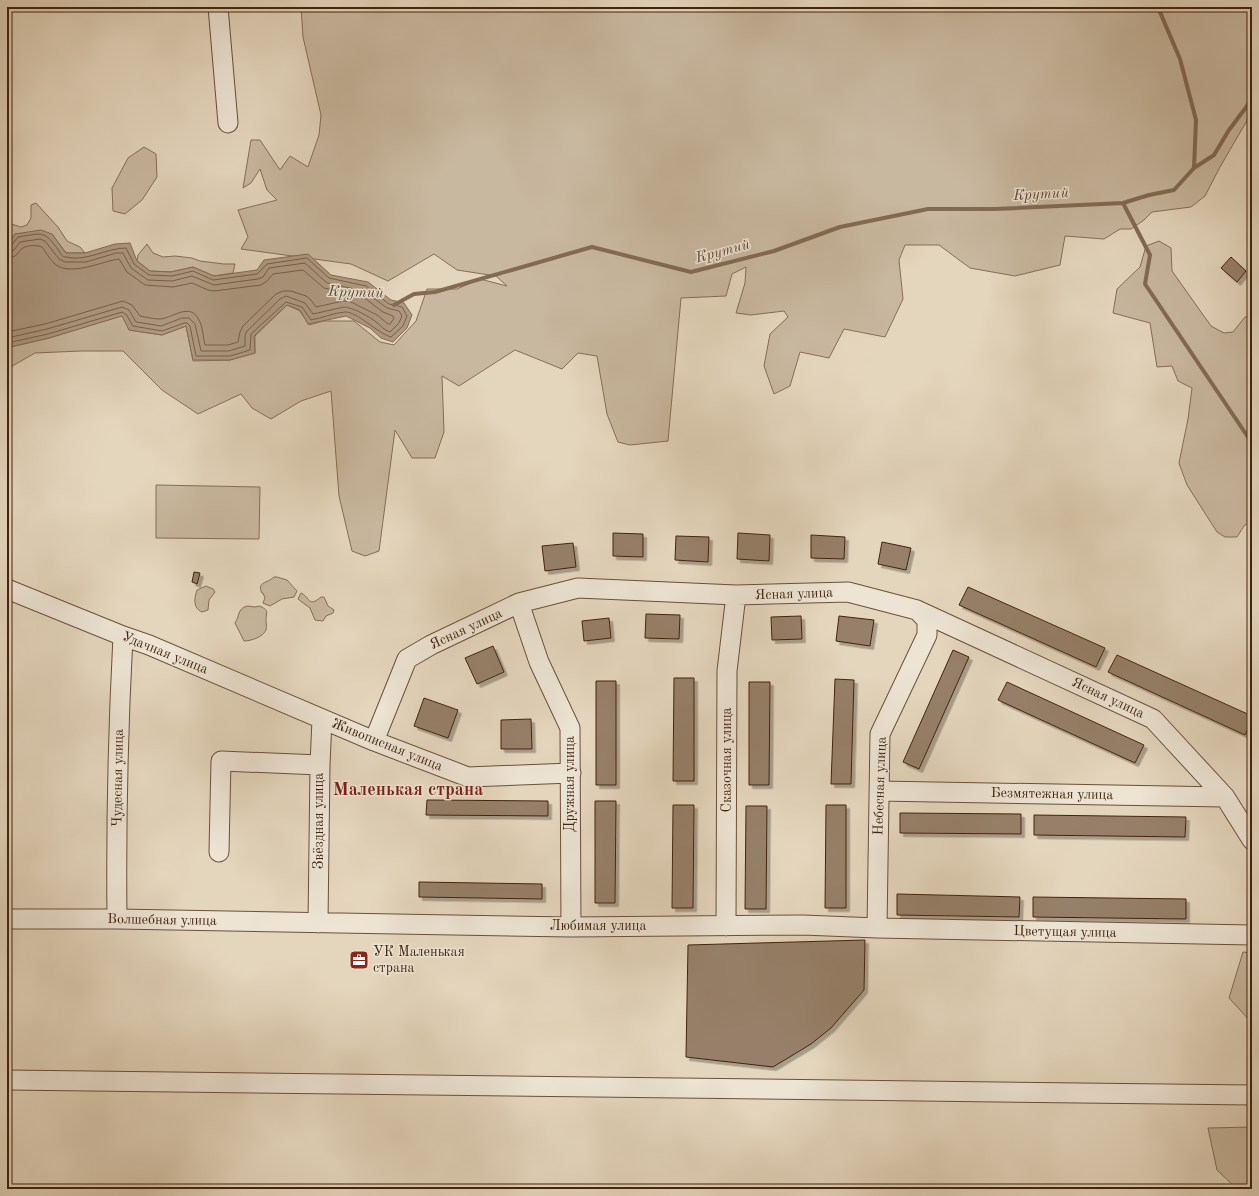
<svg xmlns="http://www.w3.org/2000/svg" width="1259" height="1196" font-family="'Old Standard TT',serif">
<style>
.green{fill:#c8b89f;stroke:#856e56}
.water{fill:#ad9981;stroke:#826a53}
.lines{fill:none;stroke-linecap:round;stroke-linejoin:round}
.shore{stroke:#785e47;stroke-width:1}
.stream{stroke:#826a53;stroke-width:4}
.building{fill:#968069;stroke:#42230d;filter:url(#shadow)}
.minor-casing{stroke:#6a5039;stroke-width:21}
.minor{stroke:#ede4d4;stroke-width:19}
.labels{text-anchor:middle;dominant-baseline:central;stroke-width:3;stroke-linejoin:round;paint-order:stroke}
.street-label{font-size:14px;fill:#42230d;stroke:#ede4d4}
.poi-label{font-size:14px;fill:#42230d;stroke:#ede4d4;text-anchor:start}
.water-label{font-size:15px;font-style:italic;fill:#624630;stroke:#ede4d4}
.district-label{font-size:18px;font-weight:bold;fill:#7a1f14;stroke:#ede4d4}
</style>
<defs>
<filter id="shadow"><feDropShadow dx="3.5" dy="3.5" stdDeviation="0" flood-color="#0004"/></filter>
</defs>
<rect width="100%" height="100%" fill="#e4d6bd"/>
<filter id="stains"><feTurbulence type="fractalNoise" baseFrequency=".005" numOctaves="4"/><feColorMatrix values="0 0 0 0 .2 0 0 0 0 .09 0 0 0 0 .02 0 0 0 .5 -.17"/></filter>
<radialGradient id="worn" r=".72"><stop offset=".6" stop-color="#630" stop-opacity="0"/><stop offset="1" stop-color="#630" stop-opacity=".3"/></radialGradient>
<path class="green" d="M 301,7 L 1252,7 L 1252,112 L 1220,167 L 1205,196 L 1191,207 L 1152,212 L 1144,220 L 1131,229 L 1120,229 L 1104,239 L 1065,236 L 1060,265 L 1015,276 L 970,268 L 939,245 L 905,245 L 899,260 L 903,299 L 885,337 L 844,329 L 829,358 L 800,352 L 790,386 L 774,394 L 764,366 L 770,334 L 788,317 L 784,311 L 751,315 L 736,313 L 745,283 L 746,267 L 732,274 L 726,296 L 681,298 L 668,441 L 630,445 L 618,442 L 607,414 L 597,356 L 578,353 L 562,369 L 515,350 L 459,386 L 442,376 L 444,432 L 435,458 L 412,458 L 395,430 L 379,551 L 365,556 L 352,551 L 339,496 L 331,391 L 301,401 L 271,419 L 252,408 L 241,394 L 198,414 L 162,390 L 123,351 L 81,351 L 35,353 L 7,369 L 7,346 L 10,347 L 49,338 L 123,315 L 129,330 L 162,335 L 186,326 L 193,361 L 230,360 L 255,353 L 255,336 L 287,305 L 300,311 L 309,325 L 323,321 L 354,321 L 380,342 L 394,345 L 416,321 L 427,289 L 457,289 L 480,279 L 507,286 L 496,276 L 457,270 L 434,254 L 388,281 L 351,264 L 241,249 L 248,237 L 238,210 L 277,200 L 267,190 L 260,169 L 251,183 L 243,188 L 251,140 L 260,140 L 280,170 L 290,156 L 308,167 L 319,135 L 321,115 L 303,37 Z
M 144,147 L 156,154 L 157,177 L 142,200 L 125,214 L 113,211 L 112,188 L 128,158 Z
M 36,203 L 58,227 L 67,241 L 80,247 L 85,253 L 66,253 L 52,234 L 15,234 L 7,245 L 7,228 L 11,224 L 21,227 L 27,225 L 31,218 L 31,205 Z
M 1159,241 L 1171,248 L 1172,271 L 1211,326 L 1224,333 L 1233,332 L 1245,317 L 1252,316 L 1252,521 L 1250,521 L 1244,526 L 1237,537 L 1225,537 L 1217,532 L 1187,485 L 1179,463 L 1188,419 L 1192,388 L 1178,381 L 1172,366 L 1157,367 L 1150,323 L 1113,313 L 1117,289 L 1140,267 L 1146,246 Z
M 147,244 L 153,253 L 163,257 L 175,256 L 192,258 L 200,261 L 224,264 L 235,264 L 233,273 L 214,276 L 193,267 L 171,272 L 150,271 L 137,261 L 138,255 Z
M 156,485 L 260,487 L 259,539 L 156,538 Z
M 274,577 L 277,577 L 287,580 C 289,582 296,590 297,591 L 294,597 L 282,599 L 270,606 L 263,603 L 265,598 L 263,593 L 262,593 C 256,582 268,583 274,577 Z
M 206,586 L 213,589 L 215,592 L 209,600 L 208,610 L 202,612 C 193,608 194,599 197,590 Z
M 301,593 C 310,597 308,608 321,597 L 324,597 L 328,606 L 334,610 L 333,613 L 326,616 L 323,621 L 315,620 L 310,608 L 298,599 Z
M 247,606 L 255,607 L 259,606 C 270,610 266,612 266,620 C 266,623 267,627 266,630 C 263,637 251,641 244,641 L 235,623 C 240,616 237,609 247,606 Z
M 1243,952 L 1252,953 L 1252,1023 L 1229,998 Z
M 1252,1127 L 1252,1189 L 1237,1189 L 1217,1170 L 1208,1128 Z"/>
<path class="water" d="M 41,230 L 52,234 L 66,253 L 85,253 L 115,244 L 130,243 L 137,261 L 150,271 L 171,272 L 193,267 L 214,276 L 257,270 L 264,260 L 308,254 L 331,275 L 368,282 L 391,300 L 404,303 L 412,315 L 407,328 L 393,342 L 381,338 L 370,328 L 346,316 L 308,324 L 300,310 L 287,305 L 254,336 L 255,353 L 230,360 L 193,360 L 186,326 L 162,335 L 129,330 L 122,316 L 49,338 L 10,347 L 7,346 L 7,245 L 15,234 Z"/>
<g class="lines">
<path class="shore" d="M 7,247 L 11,246 L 18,237 C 43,233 44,230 59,251 C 61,254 62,257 66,257 C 87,262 106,248 126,248 L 134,264 L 149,275 L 172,276 L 193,271 L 213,280 L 257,274 L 267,264 L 307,258 L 329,278 L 366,286 L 389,304 L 402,307 L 407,316 L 403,326 L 391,337 C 379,334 356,311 345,312 C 333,313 322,318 311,320 L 302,307 L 286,302 L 251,334 L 250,350 L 230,356 L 196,356 L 190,326 L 187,323 L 184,323 L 162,331 L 133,326 L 126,314 L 122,312 L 48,334 L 7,343
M 7,252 L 14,250 L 20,242 L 40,239 L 45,241 L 59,259 L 65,262 L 86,262 L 116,253 L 123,253 L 131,268 L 148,280 L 172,281 L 192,276 L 214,285 L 258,279 L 263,277 L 269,268 L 305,263 L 327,283 L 364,291 L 387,308 L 399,311 L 402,316 L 399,323 L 390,332 C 384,330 381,326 376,322 C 370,317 352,307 344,307 L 313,314 L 305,303 L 286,296 L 280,299 L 247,331 L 245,335 L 245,346 L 229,351 L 201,351 L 195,324 L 189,318 L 182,318 L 161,326 L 136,322 L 129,310 L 122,307 L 47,329 L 7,338
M 7,258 C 19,257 16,253 23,248 C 27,245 38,245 42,247 C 46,252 50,260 55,264 C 70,277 103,261 119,259 L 127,272 L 145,285 L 173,287 L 192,283 L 208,290 L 214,291 L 261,285 L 267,281 L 273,274 L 303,270 L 324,288 L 362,296 L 383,312 L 393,316 L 394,318 L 390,324 L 388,324 L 377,315 L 349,301 L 343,301 L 316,307 L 311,300 L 306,296 L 291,291 L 283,291 L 276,294 L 243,326 L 240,332 L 238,342 L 228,345 L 205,345 C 203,337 203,327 199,320 C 190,301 172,319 159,319 C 153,319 146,317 140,316 L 132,305 L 123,301 L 45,324 L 7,332"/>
<path class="stream" d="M 1160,7 L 1160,12 L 1180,59 L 1196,120 L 1194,168
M 1123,203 L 1149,195 L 1174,190 L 1194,168 L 1214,155 L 1229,130 L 1247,106 L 1252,97
M 394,305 L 414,294 L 435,292 L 592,247 L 691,272 L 774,251 L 840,227 L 928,209 L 996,209 L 1123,203 L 1150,255 L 1145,284 L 1252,443"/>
</g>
<path class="building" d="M 1231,257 L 1246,271 L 1237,282 L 1221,268 Z
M 613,533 L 643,534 L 643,557 L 613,556 Z
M 738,533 L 770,535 L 769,561 L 737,559 Z
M 811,535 L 845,537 L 844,559 L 811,558 Z
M 676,536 L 709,537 L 708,562 L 675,560 Z
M 882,542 L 911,548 L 906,570 L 878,564 Z
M 573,543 L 576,567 L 545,571 L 542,546 Z
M 194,572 L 200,573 L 197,584 L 192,582 Z
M 968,587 L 1105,648 L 1096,667 L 959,605 Z
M 646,614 L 680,615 L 679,639 L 645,638 Z
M 801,616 L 802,639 L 772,640 L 771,617 Z
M 839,616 L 874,620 L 870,646 L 836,641 Z
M 609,618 L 611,638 L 584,641 L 582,621 Z
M 493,646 L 504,672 L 477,684 L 465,658 Z
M 953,650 L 969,657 L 919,769 L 903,762 Z
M 1117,655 L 1252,716 L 1252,720 L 1245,735 L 1108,672 Z
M 674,678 L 694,678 L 694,781 L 673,781 Z
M 835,679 L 854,680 L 851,784 L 831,784 Z
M 596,681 L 616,681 L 616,785 L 596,785 Z
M 749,682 L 770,682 L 769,785 L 749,785 Z
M 1007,682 L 1144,745 L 1135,763 L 998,700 Z
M 424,698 L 458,710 L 448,738 L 414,726 Z
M 531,719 L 532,749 L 501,749 L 501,720 Z
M 427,800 L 548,801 L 548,816 L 426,815 Z
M 595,801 L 616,801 L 615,903 L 595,903 Z
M 673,805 L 694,805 L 693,908 L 672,908 Z
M 826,805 L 846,805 L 846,908 L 825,908 Z
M 746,806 L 767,806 L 766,909 L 745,909 Z
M 900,813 L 1021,814 L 1021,834 L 900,833 Z
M 1034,815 L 1186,817 L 1185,837 L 1034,835 Z
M 419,882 L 542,884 L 542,899 L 419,897 Z
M 897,894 L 1020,897 L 1019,917 L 897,915 Z
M 1033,897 L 1186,899 L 1186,919 L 1033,917 Z
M 865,940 L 864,990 L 831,1028 L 811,1044 L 773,1067 L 686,1057 L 688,945 Z"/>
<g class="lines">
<defs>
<path id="minor" d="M 218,7 L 228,123
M 7,589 L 123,636 L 149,645 L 374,741 L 468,777 L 571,773
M 519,603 L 539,662 L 570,728 L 571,927
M 374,741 L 407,659 L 431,645 L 519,603 L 578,588 L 736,595 L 848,592 L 917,610 L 1153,719 L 1225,797 L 1252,840
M 879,791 L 1225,797
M 219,852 L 221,761 L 320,765
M 7,919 L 117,919 L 571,927 L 803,925 L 877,928 L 1252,935
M 117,919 C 116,825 118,730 123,636
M 318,923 L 320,765 L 322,719
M 726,926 L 727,671 L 736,595
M 877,928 L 880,734 L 927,635 L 927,620 L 917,610
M 7,1080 L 1252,1095"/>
</defs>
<use href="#minor" class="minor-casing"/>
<use href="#minor" class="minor"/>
</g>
<defs>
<symbol id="office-square" viewBox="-11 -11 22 22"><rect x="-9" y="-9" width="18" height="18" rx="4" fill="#8f2418" stroke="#ede4d4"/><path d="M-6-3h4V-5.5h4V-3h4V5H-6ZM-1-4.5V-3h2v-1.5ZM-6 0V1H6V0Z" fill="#fff"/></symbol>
</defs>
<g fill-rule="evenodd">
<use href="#office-square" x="348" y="949" width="22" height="22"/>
</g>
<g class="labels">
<g class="street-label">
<text transform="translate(794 594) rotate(-2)">Ясная улица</text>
<text transform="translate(466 629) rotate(-25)">Ясная улица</text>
<text transform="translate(165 653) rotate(22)">Удачная улица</text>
<text transform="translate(1108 698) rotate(25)">Ясная улица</text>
<text transform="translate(387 745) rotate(22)">Живописная улица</text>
<text transform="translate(727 760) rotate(-90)">Сказочная улица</text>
<text transform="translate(118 778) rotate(-89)">Чудесная улица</text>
<text transform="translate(570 784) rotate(-90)">Дружная улица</text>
<text transform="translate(880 786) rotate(-88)">Небесная улица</text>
<text transform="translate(1052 794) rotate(1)">Безмятежная улица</text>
<text transform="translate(319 821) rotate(-90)">Звёздная улица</text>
<text transform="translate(162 920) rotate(1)">Волшебная улица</text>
<text x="598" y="926">Любимая улица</text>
<text transform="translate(1065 932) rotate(1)">Цветущая улица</text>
</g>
<g class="poi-label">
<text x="373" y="952">УК Маленькая<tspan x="373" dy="16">страна</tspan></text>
</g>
<g class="water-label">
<text transform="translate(1041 195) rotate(-3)">Крутий</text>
<text transform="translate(723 252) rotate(-15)">Крутий</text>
<text transform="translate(356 293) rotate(2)">Крутий</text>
</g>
<g class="district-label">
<text x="408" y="790">Маленькая страна</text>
</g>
</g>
<rect width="1259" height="1196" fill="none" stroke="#e4d6bd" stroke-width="24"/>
<rect x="8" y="8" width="1243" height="1180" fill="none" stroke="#42230d" stroke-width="2"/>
<rect x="12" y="12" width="1235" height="1172" fill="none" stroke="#42230d"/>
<rect width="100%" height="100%" filter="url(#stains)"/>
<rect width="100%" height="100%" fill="url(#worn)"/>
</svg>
